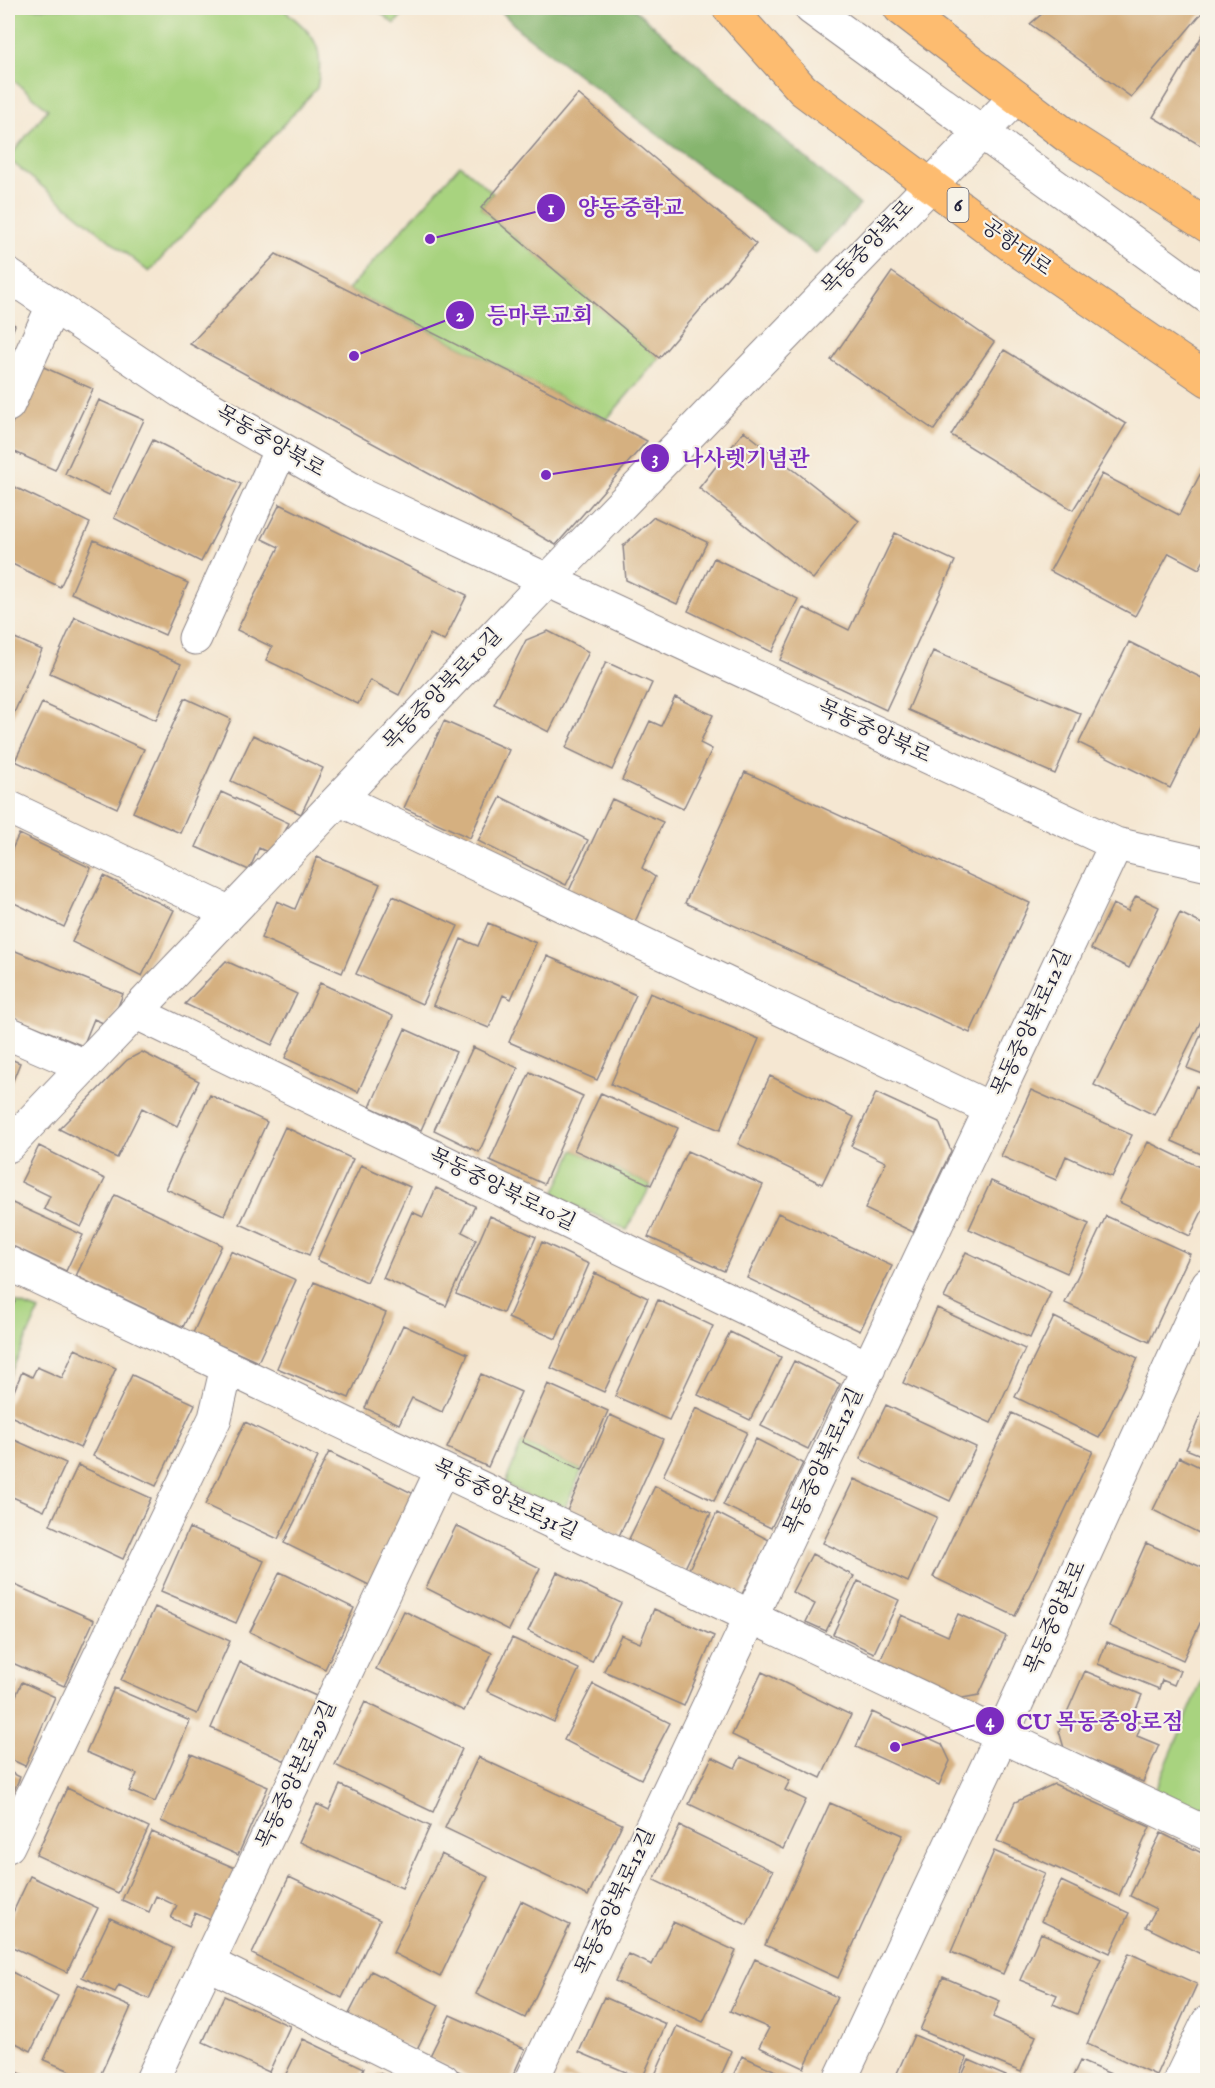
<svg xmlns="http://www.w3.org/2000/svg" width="1215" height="2088" font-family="'IM FELL English','Noto Serif KR',serif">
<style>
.green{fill:#a8d37f;stroke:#657a5d;stroke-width:1.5}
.forest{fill:#86b56e;stroke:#546c54;stroke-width:1.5}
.building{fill:#d5b080}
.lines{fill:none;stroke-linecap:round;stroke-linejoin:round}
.minor-casing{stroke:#8c8486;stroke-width:35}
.major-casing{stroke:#8c8486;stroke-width:35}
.minor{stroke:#fff;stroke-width:33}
.major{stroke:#fdbc6f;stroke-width:33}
.labels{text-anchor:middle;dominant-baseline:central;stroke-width:4.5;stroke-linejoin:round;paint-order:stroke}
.shield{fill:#f7f3e8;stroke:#62616f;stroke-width:1.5}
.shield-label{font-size:20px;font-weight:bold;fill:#22223b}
.street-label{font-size:21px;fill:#22223b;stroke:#f7f3e8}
.leader{fill:none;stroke:#7b2cbf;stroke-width:2}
.callout-dot{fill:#7b2cbf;stroke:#f7f3e8;stroke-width:2}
.mark-label{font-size:18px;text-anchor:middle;font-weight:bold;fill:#fff}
.callout-label{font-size:22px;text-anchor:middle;font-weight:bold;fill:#7b2cbf;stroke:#f7f3e8;stroke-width:4.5;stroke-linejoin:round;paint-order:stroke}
</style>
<rect width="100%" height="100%" fill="#f7f3e8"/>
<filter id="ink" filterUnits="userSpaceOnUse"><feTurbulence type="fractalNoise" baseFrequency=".0167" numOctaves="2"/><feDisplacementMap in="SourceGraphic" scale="12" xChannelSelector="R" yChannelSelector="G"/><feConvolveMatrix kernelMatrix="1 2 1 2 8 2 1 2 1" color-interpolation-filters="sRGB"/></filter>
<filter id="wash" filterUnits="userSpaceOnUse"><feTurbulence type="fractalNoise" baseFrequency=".008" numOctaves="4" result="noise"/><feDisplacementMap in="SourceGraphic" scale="24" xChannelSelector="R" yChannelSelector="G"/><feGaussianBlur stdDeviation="1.35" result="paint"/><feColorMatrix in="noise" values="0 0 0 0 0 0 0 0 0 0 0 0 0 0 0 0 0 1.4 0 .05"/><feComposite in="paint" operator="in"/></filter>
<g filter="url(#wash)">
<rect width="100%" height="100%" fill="#f5e7d2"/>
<path class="green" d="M 8,8 L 282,8 C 313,34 326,44 317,88 L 149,272 L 8,159 L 48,109 L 8,76 Z
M 375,8 L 409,8 L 394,24 Z
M 460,165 L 493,193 L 481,208 L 659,358 L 606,420 L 348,290 Z
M 574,1150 L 651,1185 L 627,1230 L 553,1196 Z
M 15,1302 L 39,1311 L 8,1379 L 8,1318 Z
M 522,1442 L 582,1470 L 562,1514 L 505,1484 Z
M 1207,1669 L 1207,1815 L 1154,1793 Z"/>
<path class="forest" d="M 498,8 L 633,8 L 860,205 L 816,254 L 519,30 Z"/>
<g id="blocks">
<path class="building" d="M 1049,8 L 1206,8 L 1131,97 L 1030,24 Z
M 1208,26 L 1208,150 L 1153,117 Z
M 578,94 L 756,244 L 659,358 L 481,208 Z
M 276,254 L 606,420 L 647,441 L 556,545 L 470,496 L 190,344 Z
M 892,272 L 994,342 L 934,430 L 831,360 Z
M 8,321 L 15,325 L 8,342 Z
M 1004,350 L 1126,424 L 1073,510 L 951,435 Z
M 39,365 L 93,389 L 55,470 L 8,449 L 8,432 Z
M 99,400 L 144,420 L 109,495 L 65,474 Z
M 744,431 L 859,521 L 813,579 L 699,488 Z
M 153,440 L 241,484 L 201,562 L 114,518 Z
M 1205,465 L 1208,466 L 1208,553 L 1199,569 L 1169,553 L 1135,616 L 1050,571 L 1102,474 L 1179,515 Z
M 8,484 L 90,523 L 60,587 L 8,562 Z
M 280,504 L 467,595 L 444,641 L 430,634 L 399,695 L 370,680 L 358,704 L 266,660 L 272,647 L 237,630 L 279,547 L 262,539 Z
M 654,517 L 707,542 L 677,604 L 626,580 L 623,546 Z
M 895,533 L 955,561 L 886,710 L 780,660 L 804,608 L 849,630 Z
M 94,540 L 188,583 L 165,635 L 71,593 Z
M 714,558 L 798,599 L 772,652 L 688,611 Z
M 75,617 L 181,664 L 156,720 L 50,673 Z
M 548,631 L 589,652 L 549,732 L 494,704 L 526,640 Z
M 8,635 L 42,650 L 10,722 L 8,721 Z
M 1129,642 L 1208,681 L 1208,711 L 1170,788 L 1079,743 Z
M 933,651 L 1081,714 L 1055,774 L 908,710 Z
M 606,662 L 652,683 L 612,770 L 566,748 Z
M 675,697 L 713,715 L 700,743 L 712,749 L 683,809 L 622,780 L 650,721 L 661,726 Z
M 185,698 L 231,719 L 180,833 L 133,812 Z
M 42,703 L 144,749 L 117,808 L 15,761 Z
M 444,721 L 509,750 L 470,838 L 404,808 Z
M 253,735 L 323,768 L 301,814 L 231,781 Z
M 745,772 L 1030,903 L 970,1033 L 685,903 Z
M 221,792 L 289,823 L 274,855 L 259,848 L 249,870 L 196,847 Z
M 501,797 L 588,840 L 566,885 L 478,841 Z
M 612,799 L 663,822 L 642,868 L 655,877 L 634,924 L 568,893 Z
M 19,834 L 91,868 L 64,927 L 8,900 L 8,858 Z
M 317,857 L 380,884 L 342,973 L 261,938 L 277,901 L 295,909 Z
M 104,876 L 174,910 L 142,976 L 72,942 Z
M 393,896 L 458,926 L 422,1004 L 356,974 Z
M 1136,896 L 1159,907 L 1129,968 L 1091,949 L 1113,904 L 1128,911 Z
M 1180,913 L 1208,927 L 1208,1007 L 1154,1115 L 1094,1085 Z
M 488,923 L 536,943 L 511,999 L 503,995 L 489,1028 L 433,1005 L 461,939 L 478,946 Z
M 8,948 L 123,994 L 110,1026 L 94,1019 L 83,1046 L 8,1015 Z
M 547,956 L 636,995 L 597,1080 L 509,1042 Z
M 226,961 L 297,994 L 272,1045 L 185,1004 Z
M 320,983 L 393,1016 L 358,1092 L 285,1058 Z
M 650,993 L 759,1039 L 720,1130 L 611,1084 Z
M 1208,1017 L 1208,1076 L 1187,1068 Z
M 405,1029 L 456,1052 L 421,1130 L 370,1107 Z
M 473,1047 L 518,1068 L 479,1152 L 434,1130 Z
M 142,1052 L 199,1081 L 177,1126 L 142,1108 L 117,1158 L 59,1129 L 127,1060 Z
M 8,1058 L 20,1063 L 8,1093 Z
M 530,1072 L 583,1096 L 544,1184 L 490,1160 Z
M 770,1076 L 854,1117 L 822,1184 L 738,1144 Z
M 1196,1086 L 1208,1091 L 1208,1157 L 1172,1141 Z
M 1031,1090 L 1132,1135 L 1112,1177 L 1066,1156 L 1056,1180 L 1001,1156 Z
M 601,1093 L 678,1128 L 651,1185 L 574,1150 Z
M 876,1093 L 939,1122 L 951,1151 L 913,1232 L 865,1209 L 886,1162 L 851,1146 Z
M 210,1095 L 267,1122 L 224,1215 L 166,1189 Z
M 285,1127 L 353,1159 L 309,1255 L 240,1224 Z
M 1148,1142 L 1208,1171 L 1208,1199 L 1190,1236 L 1119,1202 Z
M 39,1146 L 105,1179 L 81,1227 L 44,1209 L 50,1196 L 21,1182 Z
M 687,1151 L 763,1185 L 724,1271 L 648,1237 Z
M 361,1165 L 410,1187 L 367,1282 L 317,1260 Z
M 991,1181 L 1089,1224 L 1067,1273 L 969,1229 Z
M 436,1188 L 475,1206 L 462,1232 L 476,1239 L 446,1306 L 383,1278 L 412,1212 L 423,1217 Z
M 115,1195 L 222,1245 L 183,1327 L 76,1276 Z
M 8,1201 L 83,1235 L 66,1271 L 8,1244 Z
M 778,1213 L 892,1266 L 860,1331 L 747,1278 Z
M 490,1216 L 536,1237 L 503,1313 L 456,1294 Z
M 1106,1216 L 1190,1254 L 1149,1342 L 1065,1303 Z
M 542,1242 L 589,1264 L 556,1339 L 508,1318 Z
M 231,1251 L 296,1280 L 258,1362 L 193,1333 Z
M 966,1252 L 1051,1292 L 1030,1338 L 944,1298 Z
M 595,1273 L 648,1298 L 604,1392 L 551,1368 Z
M 314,1282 L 386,1313 L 349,1398 L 277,1368 Z
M 8,1298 L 15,1302 L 8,1318 Z
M 658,1300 L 713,1326 L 669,1420 L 615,1396 Z
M 937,1308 L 1025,1349 L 991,1423 L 903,1383 Z
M 1054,1317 L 1138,1358 L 1099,1438 L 1015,1397 Z
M 403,1325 L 468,1354 L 442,1412 L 412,1398 L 399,1424 L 365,1408 Z
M 730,1332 L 781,1357 L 750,1420 L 698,1395 Z
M 75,1349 L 116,1368 L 80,1448 L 8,1415 L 8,1405 L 22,1372 L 32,1377 L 37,1367 L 62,1378 Z
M 794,1361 L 840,1384 L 808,1449 L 761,1426 Z
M 481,1374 L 521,1392 L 488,1467 L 447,1448 Z
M 132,1375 L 195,1404 L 156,1486 L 93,1456 Z
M 548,1384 L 608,1411 L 582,1470 L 522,1442 Z
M 1208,1398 L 1208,1458 L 1186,1449 Z
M 886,1405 L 976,1447 L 950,1501 L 860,1459 Z
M 696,1408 L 747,1432 L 714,1501 L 663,1476 Z
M 1012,1413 L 1093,1451 L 1015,1616 L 933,1577 Z
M 610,1415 L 663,1439 L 619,1536 L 566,1513 Z
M 245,1422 L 318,1457 L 278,1539 L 205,1505 Z
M 8,1437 L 66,1463 L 44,1511 L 8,1495 Z
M 756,1439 L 803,1463 L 771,1528 L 723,1505 Z
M 329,1452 L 416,1495 L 371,1586 L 284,1543 Z
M 1179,1457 L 1208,1471 L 1208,1531 L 1205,1536 L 1153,1510 Z
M 78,1465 L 151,1498 L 123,1559 L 50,1525 Z
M 854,1479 L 937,1517 L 908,1582 L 823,1543 Z
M 655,1486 L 711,1513 L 684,1570 L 628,1541 Z
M 717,1513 L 769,1540 L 740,1598 L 688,1571 Z
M 456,1526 L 540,1568 L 509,1630 L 426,1588 Z
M 189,1528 L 264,1561 L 236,1623 L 161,1591 Z
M 1146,1543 L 1208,1570 L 1208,1606 L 1183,1660 L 1109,1626 Z
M 812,1554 L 854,1576 L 826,1631 L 806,1622 L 815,1604 L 792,1592 Z
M 280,1572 L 354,1608 L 325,1669 L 250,1632 Z
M 557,1572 L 621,1603 L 592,1662 L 528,1631 Z
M 858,1581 L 899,1600 L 874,1653 L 833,1634 Z
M 8,1582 L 94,1620 L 64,1686 L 8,1661 Z
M 155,1607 L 230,1641 L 197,1714 L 121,1680 Z
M 654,1609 L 714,1636 L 684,1706 L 604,1671 L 621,1635 L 640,1643 Z
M 404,1611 L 492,1653 L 464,1711 L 376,1669 Z
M 958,1614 L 1006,1636 L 979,1695 L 957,1699 L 879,1663 L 901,1615 L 948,1636 Z
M 512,1638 L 579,1669 L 554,1722 L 487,1691 Z
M 1107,1642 L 1180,1671 L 1174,1685 L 1162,1680 L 1159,1689 L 1098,1664 Z
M 240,1662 L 316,1696 L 288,1762 L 211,1728 Z
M 1085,1671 L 1142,1695 L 1132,1719 L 1142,1722 L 1137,1736 L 1159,1745 L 1143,1782 L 1064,1748 L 1059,1731 Z
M 762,1672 L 851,1715 L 821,1778 L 732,1735 Z
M 8,1675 L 14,1679 L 8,1693 Z
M 22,1682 L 55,1697 L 25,1766 L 8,1758 L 8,1714 Z
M 593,1684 L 670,1723 L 641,1779 L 564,1740 Z
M 114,1688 L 190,1721 L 155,1802 L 129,1791 L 137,1774 L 86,1752 Z
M 365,1702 L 462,1749 L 433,1812 L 335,1765 Z
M 872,1712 L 942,1744 L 950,1761 L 939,1785 L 856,1747 Z
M 191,1754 L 268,1787 L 238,1855 L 161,1821 Z
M 478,1757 L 622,1824 L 588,1896 L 445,1828 Z
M 712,1757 L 735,1768 L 741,1757 L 790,1780 L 785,1790 L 806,1800 L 783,1849 L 689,1804 Z
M 8,1771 L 20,1777 L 8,1804 Z
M 1054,1784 L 1150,1827 L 1119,1896 L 997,1841 L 1015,1802 Z
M 340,1785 L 430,1826 L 402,1888 L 299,1842 L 317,1804 L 329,1810 Z
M 67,1788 L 149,1827 L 118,1893 L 36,1855 Z
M 830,1803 L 903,1835 L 838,1978 L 765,1945 Z
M 680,1826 L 773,1871 L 747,1925 L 654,1880 Z
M 152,1832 L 237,1869 L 213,1921 L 195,1913 L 189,1926 L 171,1918 L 177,1906 L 156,1896 L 149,1912 L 122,1900 Z
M 1161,1833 L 1208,1856 L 1207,1957 L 1146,1927 L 1156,1909 L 1130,1896 Z
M 994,1851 L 1045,1873 L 1003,1974 L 951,1952 Z
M 441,1854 L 488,1877 L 440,1977 L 393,1953 Z
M 30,1876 L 98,1908 L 67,1972 L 8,1945 L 8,1923 Z
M 289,1877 L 380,1920 L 342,1998 L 252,1954 Z
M 1061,1881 L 1129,1913 L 1110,1953 L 1041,1921 Z
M 521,1901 L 570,1925 L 525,2018 L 476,1994 Z
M 110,1918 L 173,1948 L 149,1999 L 119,1985 L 115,1992 L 82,1977 Z
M 673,1922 L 736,1951 L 703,2022 L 615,1981 L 628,1954 L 652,1965 Z
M 1041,1933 L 1101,1959 L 1077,2014 L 1053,2004 L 1057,1995 L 1020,1980 Z
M 1129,1953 L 1197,1984 L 1156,2075 L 1087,2044 Z
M 755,1959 L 837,1997 L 804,2068 L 759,2047 L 769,2028 L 730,2011 Z
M 8,1970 L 58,1996 L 31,2051 L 8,2039 Z
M 371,1971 L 439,2005 L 416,2051 L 348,2016 Z
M 943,1977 L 1000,2001 L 993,2017 L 1036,2036 L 1021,2072 L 920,2030 Z
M 78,1984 L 131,2007 L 98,2080 L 92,2080 L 44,2060 Z
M 224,1996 L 290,2026 L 269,2072 L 203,2042 Z
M 604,1997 L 666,2024 L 642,2079 L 579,2052 Z
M 450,2015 L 525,2049 L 511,2080 L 478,2080 L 429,2058 Z
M 677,2026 L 732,2051 L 719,2080 L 662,2080 L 654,2077 Z
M 914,2035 L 967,2058 L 957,2080 L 894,2080 Z
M 303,2039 L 364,2068 L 358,2080 L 283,2080 Z
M 742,2056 L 796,2080 L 731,2080 Z
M 969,2060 L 1015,2080 L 960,2080 Z
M 1080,2061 L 1125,2080 L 1071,2080 Z
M 8,2068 L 35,2080 L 8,2080 Z
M 379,2073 L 396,2080 L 375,2080 Z
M 565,2073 L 582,2080 L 561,2080 Z"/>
</g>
</g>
<g filter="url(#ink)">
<use href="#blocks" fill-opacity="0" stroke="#8c8486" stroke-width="1.5"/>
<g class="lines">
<defs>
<path id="minor" d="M 811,8 L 1208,297
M 8,275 L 182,392 L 353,490 L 1116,844 L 1208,865
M 8,405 L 53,306
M 195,638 L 281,449
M 339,799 L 991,1109
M 8,807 L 230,913
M 135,1012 L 869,1368
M 8,1033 L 84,1066
M 8,1146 L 547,581 L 1016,97
M 8,1263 L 1208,1834
M 8,1846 L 215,1418 L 227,1367
M 208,1963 L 443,2080
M 152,2080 L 442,1470
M 532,2080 L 1116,844
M 840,2080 L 1001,1737 L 1208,1284
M 1180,2080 L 1208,2022"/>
<path id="major" d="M 729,8 L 803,90 L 1019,251 L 1208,380
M 900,8 L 1067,136 L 1208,226"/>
</defs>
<use href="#minor" class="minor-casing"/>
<use href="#major" class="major-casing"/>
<use href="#minor" class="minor"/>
<use href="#major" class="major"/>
</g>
</g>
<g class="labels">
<rect class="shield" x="947.5" y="188" width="21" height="34" rx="4.5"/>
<g class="shield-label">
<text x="958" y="205">6</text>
</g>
<g class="street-label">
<text transform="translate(868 248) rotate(-46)">목동중앙북로</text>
<text transform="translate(1016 248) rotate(36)">공항대로</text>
<text transform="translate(270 442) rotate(30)">목동중앙북로</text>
<text transform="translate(443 690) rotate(-46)">목동중앙북로10길</text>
<text transform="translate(874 732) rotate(25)">목동중앙북로</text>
<text transform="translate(1032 1023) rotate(-65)">목동중앙북로12길</text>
<text transform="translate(502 1190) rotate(26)">목동중앙북로10길</text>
<text transform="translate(824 1462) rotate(-65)">목동중앙북로12길</text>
<text transform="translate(505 1500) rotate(26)">목동중앙본로31길</text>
<text transform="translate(1056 1618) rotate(-66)">목동중앙본로</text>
<text transform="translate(297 1775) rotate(-65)">목동중앙본로29길</text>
<text transform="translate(616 1902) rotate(-65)">목동중앙북로12길</text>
</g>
</g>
<path class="leader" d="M430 239L551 208M354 356L460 315M546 475L655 458M895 1747L990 1721"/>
<g class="callout-dot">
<circle cx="430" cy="239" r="6"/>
<circle cx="354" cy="356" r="6"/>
<circle cx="546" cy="475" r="6"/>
<circle cx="895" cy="1747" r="6"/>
<circle cx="551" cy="208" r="15"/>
<circle cx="460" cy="315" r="15"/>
<circle cx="655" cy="458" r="15"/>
<circle cx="990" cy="1721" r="15"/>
</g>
<g class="mark-label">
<text x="551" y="214">1</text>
<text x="460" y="321">2</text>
<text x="655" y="464">3</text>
<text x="990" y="1727">4</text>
</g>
<g class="callout-label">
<text x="631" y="215">양동중학교</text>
<text x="540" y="323">등마루교회</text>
<text x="746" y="466">나사렛기념관</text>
<text x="1100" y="1729">CU 목동중앙로점</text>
</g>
<rect width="1215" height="2088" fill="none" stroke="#f7f3e8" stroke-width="30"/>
</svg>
